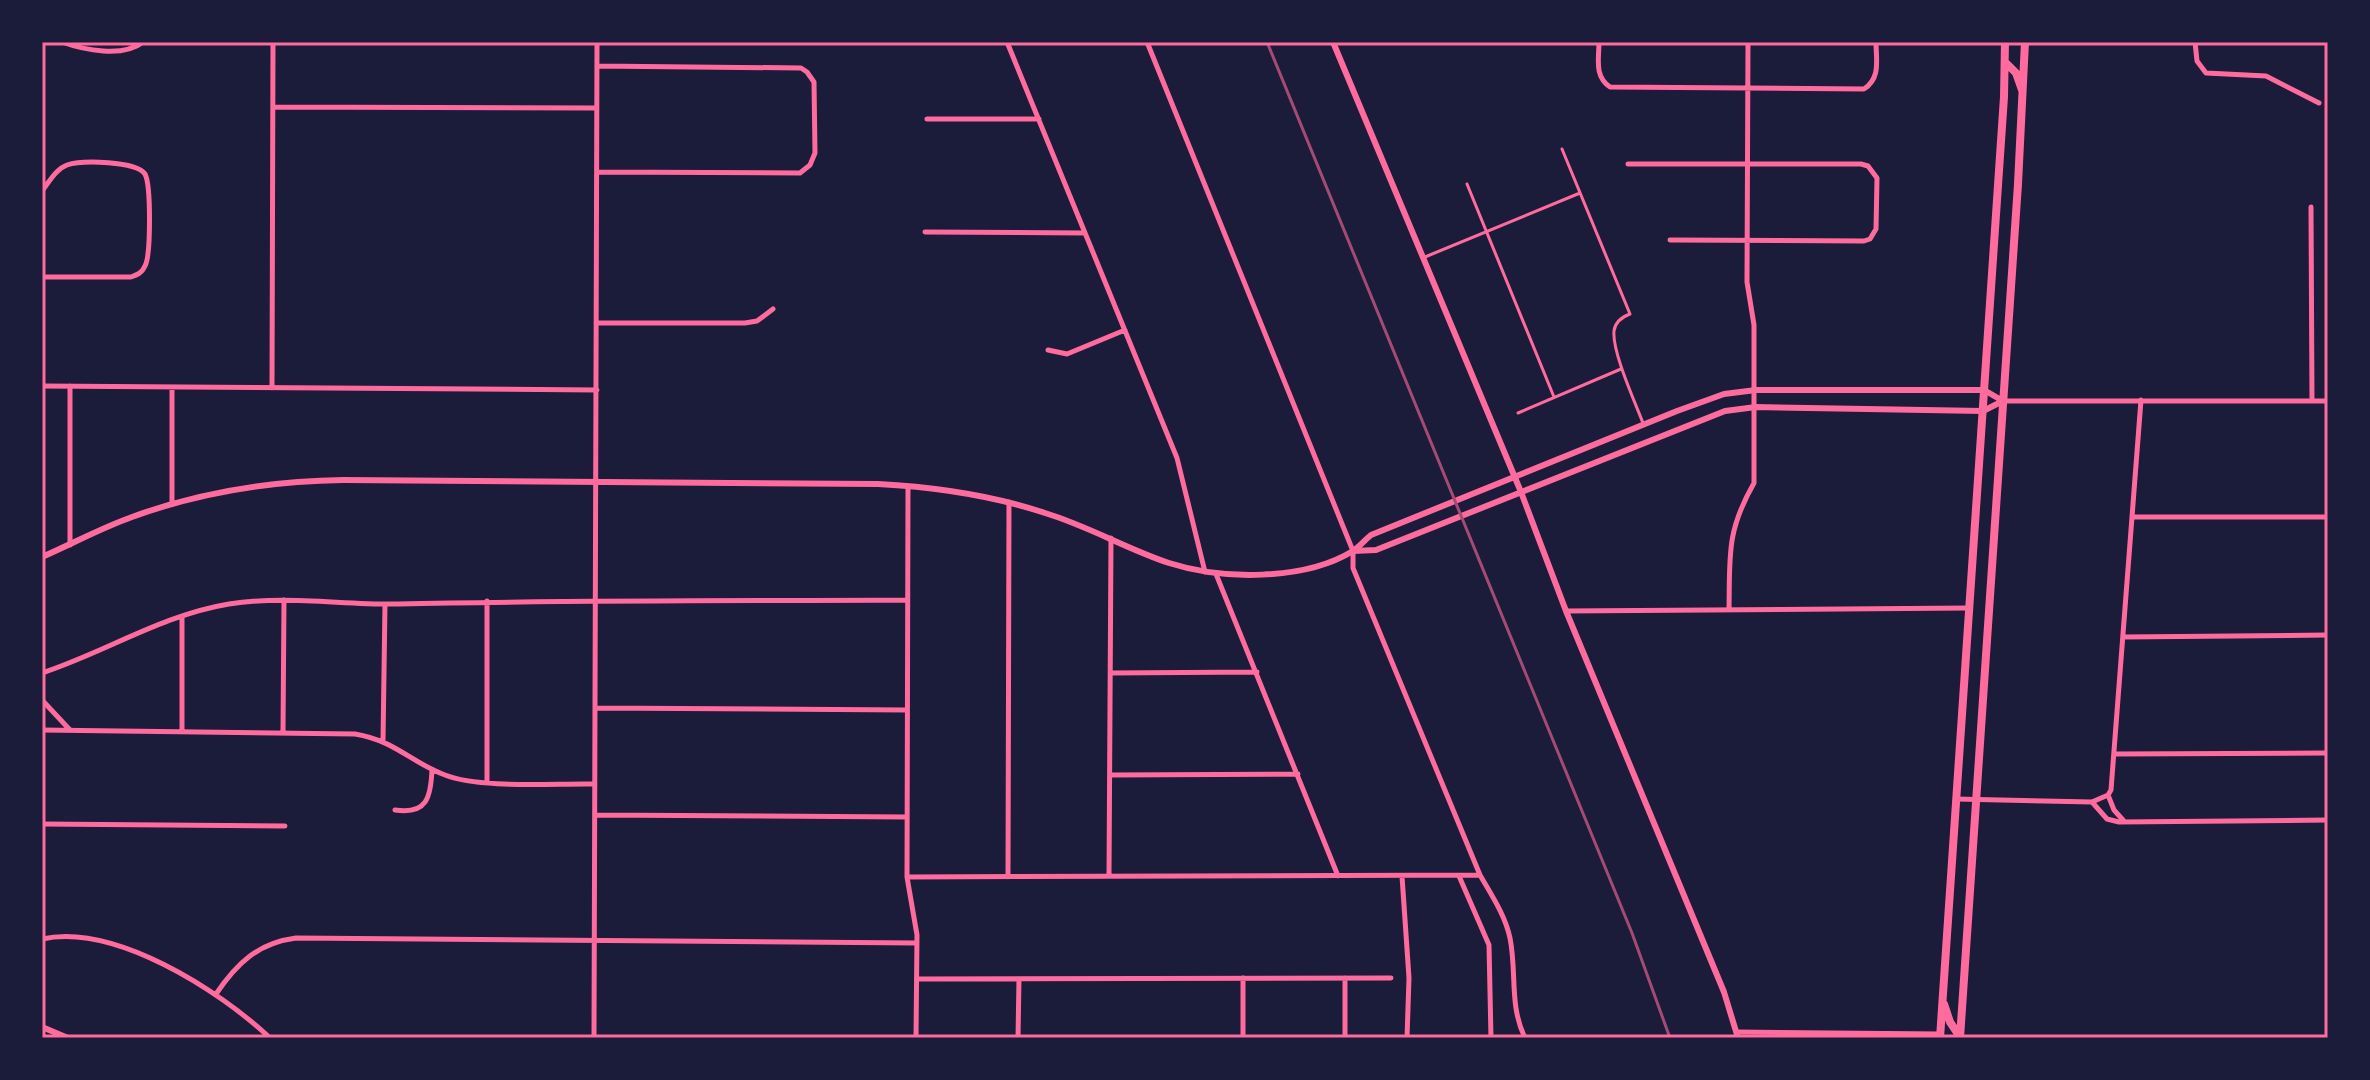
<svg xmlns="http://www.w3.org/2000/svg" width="2370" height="1080" font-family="'DM Sans',sans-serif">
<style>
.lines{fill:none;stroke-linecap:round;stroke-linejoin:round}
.service{stroke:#ff6b9d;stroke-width:3}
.minor{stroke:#ff6b9d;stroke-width:5}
.tertiary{stroke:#ff6b9d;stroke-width:6}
.primary{stroke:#ff6b9d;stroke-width:8}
.rail{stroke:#a44b75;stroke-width:3}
.neatline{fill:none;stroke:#ff6b9d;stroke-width:3}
</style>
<rect width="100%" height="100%" fill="#1b1b3a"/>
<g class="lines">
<path class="service" d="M 1562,149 L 1630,314 C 1622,317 1615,322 1614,331 C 1612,352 1635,402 1643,423
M 1467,184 L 1554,397
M 1425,257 L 1580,193
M 1518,413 L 1621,369"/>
<path class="minor" d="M 62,42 C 84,50 123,58 143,42
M 1007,42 L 1177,458 L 1205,572
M 1147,42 L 1353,551 L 1353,568 L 1480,875 C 1492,896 1505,915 1510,938 C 1517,973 1509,1005 1525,1038
M 1599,42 C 1599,59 1594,76 1610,87 L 1864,89 C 1881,78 1876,60 1876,42
M 2195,42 L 2197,61 L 2206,73 L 2266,76 L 2319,103
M 273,107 L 597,108
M 927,119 L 1039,119
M 1628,164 L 1861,164 L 1868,166 L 1877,178 L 1876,229 L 1870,239 L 1864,241 L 1670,240
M 597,172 L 800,173 L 810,165 L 815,153 L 814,82 L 807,72 L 801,68 L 597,66
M 42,191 C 49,182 56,169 67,165 C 82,160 136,161 145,174 C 151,185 151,255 145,266 C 142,273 137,275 131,277 L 42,277
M 2311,207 L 2312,401
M 925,232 L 1085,233
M 596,323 L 745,323 L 757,321 L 773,309
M 1048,350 L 1067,354 L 1125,330
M 42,386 L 597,390
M 272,388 L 273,42
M 2003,401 L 2328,401
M 908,486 L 907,877 L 917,935 L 916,1038
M 172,504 L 172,387
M 2132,517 L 2328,517
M 70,545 L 70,386
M 1216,574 L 1338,876
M 1729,610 C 1730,556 1726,532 1754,483 L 1754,325 L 1747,282 L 1748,42
M 1566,611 L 1969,608
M 2123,637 L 2328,635
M 42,673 C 106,652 162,615 229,604 C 285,595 342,605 398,604 C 568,600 738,601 907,600
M 1111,673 L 1257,672
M 42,700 L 70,730
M 595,708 L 907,710
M 42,730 L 355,734 C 396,741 410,762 445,775 C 480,789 555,783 595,784
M 182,731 L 182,617
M 283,732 L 284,600
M 383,741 L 385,604
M 2115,754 L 2328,753
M 1111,775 L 1298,774
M 487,783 L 487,601
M 2108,795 L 2114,810 L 2123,820
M 1956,799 L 2092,802 L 2108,795 L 2111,790 L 2141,400
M 2092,802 L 2107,819 L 2119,822 L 2328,820
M 395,810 C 427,815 431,797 432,769
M 595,815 L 907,817
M 42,824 L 285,826
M 1109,876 L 1111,538
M 1402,876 L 1409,978 L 1407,1038
M 1459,876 L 1489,945 L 1491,1038
M 907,877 L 1480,875
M 1008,877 L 1009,502
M 42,939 C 114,923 219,990 270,1038
M 917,979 L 1391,978
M 216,994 C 237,963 258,943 296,938 L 917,943
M 1737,1032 L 1940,1034
M 594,1038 L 597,42
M 1018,1038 L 1019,979
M 1243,1038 L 1243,978
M 1345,1038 L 1345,978"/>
<path class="tertiary" d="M 1333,42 L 1521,492 L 1566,611 L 1724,992 L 1738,1038
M 1353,551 L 1376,550 L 1725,411 L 1756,407 L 1983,411 L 2003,401
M 42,557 C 72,544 101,528 132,517 C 200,492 271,481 343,480 L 878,484 C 935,487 991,495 1045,513 C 1088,526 1127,549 1169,563 C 1222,580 1304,581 1353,551 C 1359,547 1365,540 1371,535 L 1677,411 L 1724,394 L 1756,390 L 1984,390 L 2003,401
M 42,1027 L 68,1038"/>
<path class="primary" d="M 2006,63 L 2016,73 L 2022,90
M 1944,1004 L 1950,1022 L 1960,1037
M 1940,1038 L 2004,97 L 2005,42
M 1960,1038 L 2018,184 L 2025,42"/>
<path class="rail" d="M 1267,42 L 1632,933 L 1670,1038"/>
</g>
<rect width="2370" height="1080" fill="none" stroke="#1b1b3a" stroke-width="88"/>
<rect x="44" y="44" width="2282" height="992" class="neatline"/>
</svg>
